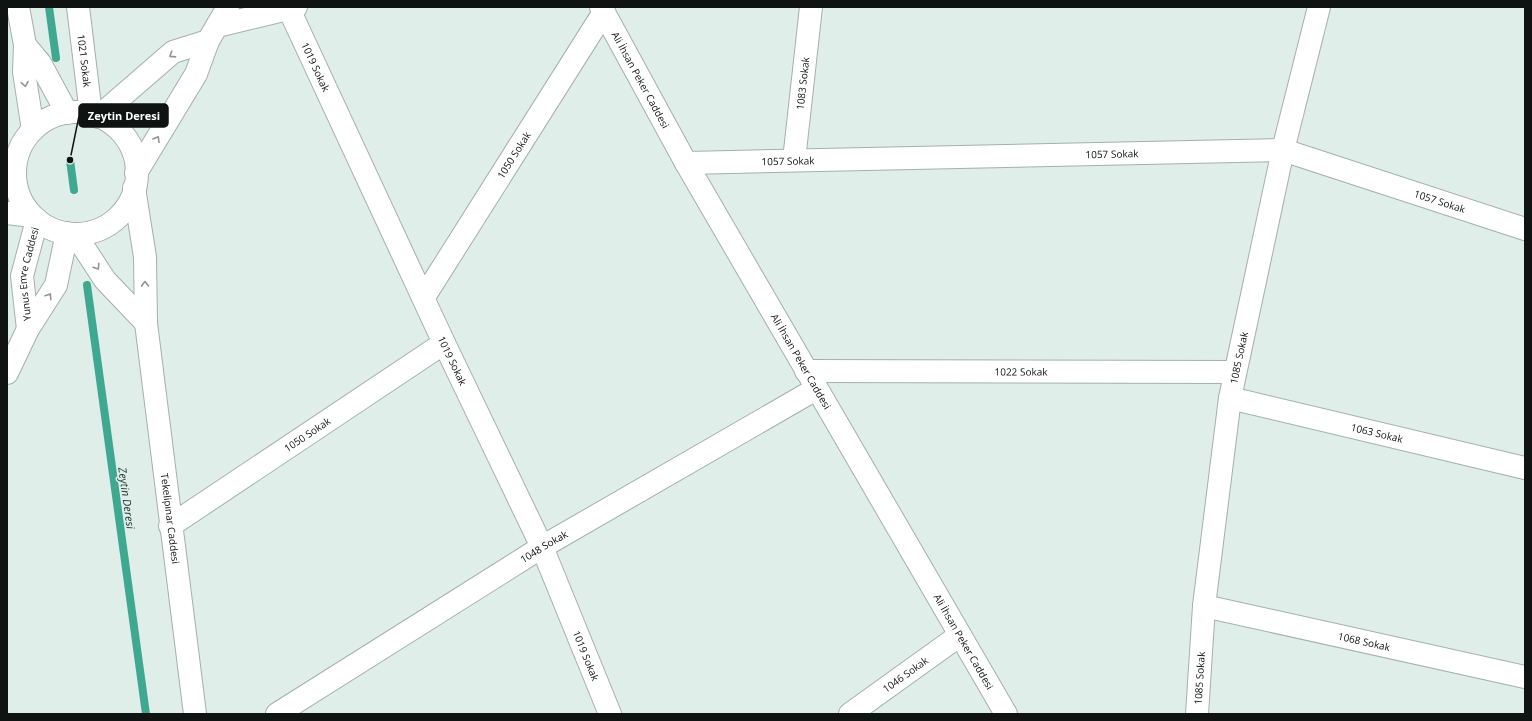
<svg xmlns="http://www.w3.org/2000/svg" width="1532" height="721" font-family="'Open Sans',sans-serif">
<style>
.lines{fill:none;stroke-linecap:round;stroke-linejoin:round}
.stream{stroke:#3ea891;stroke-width:8}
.minor-casing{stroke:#a3b0ac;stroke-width:24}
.tertiary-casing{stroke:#a3b0ac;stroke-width:24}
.minor{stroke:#fff;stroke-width:22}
.tertiary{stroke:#fff;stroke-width:22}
.oneway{stroke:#939594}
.labels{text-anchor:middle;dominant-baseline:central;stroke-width:3;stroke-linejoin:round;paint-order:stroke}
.street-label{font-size:10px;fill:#0f1312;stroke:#e0eeea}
.water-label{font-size:11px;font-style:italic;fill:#213933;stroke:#e0eeea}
.leader{fill:none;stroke:#0f1312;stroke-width:1.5}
.callout-dot{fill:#0f1312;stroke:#e0eeea;stroke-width:1.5}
.callout{fill:#0f1312;stroke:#0f1312;stroke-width:1.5}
.callout-label{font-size:11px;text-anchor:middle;font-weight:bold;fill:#fff}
</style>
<rect width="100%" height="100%" fill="#e0eeea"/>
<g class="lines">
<path class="stream" d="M 49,7 L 56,58
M 70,160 L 74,190
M 87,285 L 146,714"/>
<defs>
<g id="minor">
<path d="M 18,7 L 25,45 L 24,72 L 33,130"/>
<path id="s1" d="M 78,7 L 91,114"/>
<path id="s2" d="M 288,7 L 444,343 L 542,547 L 610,714"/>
<path d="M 217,26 L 296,7"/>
<path d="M 25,45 L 40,63 L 67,113"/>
<path id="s3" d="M 794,160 L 811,7"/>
<path id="s4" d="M 686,163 L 1283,150 L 1525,229"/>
<path id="s5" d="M 134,188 L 145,257 L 146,323 L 195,714"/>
<path d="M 75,234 L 105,280 L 146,323"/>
<path id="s6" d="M 424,297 L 604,12"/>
<path id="s7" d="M 28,329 L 22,276 L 37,220"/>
<path id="s8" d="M 806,371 L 1235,372"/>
<path d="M 7,373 L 28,329 L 56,285 L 67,233"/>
<path id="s9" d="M 1230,398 L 1525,468"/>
<path id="s10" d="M 170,526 L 444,343"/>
<path id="s11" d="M 1204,606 L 1525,677"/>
<path id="s12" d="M 277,714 L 542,547 L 816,389"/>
<path id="s13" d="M 850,714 L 960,635"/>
<path id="s14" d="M 1197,714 L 1204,606 L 1230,398 L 1283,150 L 1319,7"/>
</g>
<g id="tertiary">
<path id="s15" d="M 601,7 L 686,163 L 1006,714"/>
<circle cx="76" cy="173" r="61"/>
<path d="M 98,117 L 173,52 L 208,41"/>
<path d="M 136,173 L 196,74 L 208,41 L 228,7"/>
<path d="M 7,213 L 32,216"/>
</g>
</defs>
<use href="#minor" class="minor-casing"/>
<use href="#tertiary" class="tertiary-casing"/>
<use href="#minor" class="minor"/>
<use href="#tertiary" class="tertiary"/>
</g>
<defs><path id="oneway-chevron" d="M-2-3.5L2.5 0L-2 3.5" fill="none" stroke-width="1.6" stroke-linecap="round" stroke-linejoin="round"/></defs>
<g class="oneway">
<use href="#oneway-chevron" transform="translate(172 55) rotate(147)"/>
<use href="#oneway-chevron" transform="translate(25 84) rotate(81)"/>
<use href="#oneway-chevron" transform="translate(157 139) rotate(-59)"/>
<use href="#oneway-chevron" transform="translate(97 267) rotate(57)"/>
<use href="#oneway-chevron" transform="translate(145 284) rotate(-91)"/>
<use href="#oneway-chevron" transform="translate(49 296) rotate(-57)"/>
</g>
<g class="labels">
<g class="street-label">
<text stroke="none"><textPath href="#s1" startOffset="54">1021 Sokak</textPath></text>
<text stroke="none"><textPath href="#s2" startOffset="66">1019 Sokak</textPath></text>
<text stroke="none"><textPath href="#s15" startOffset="83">Ali İhsan Peker Caddesi</textPath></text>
<text stroke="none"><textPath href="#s3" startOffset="77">1083 Sokak</textPath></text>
<text stroke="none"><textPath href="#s4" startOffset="426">1057 Sokak</textPath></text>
<text stroke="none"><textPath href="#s6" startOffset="168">1050 Sokak</textPath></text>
<text stroke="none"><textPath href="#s4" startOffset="102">1057 Sokak</textPath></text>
<text stroke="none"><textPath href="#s4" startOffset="762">1057 Sokak</textPath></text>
<text stroke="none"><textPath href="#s7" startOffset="56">Yunus Emre Caddesi</textPath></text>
<text stroke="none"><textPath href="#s14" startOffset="359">1085 Sokak</textPath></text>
<text stroke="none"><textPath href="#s2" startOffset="390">1019 Sokak</textPath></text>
<text stroke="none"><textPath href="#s15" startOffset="407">Ali İhsan Peker Caddesi</textPath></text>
<text stroke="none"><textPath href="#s8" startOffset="215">1022 Sokak</textPath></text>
<text stroke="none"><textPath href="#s9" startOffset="151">1063 Sokak</textPath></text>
<text stroke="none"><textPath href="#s10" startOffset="165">1050 Sokak</textPath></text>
<text stroke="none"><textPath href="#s5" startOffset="333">Tekelipınar Caddesi</textPath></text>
<text stroke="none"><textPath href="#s12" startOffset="315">1048 Sokak</textPath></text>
<text stroke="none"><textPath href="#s15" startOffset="731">Ali İhsan Peker Caddesi</textPath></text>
<text stroke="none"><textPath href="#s11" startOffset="164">1068 Sokak</textPath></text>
<text stroke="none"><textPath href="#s2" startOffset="714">1019 Sokak</textPath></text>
<text stroke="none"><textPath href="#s13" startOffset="68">1046 Sokak</textPath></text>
<text stroke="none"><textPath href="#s14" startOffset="36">1085 Sokak</textPath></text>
</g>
<g class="water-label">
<text transform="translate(127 498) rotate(82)">Zeytin Deresi</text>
</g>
</g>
<path class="leader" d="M70 160L79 116"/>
<circle class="callout-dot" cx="70" cy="160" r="4"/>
<rect class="callout" x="79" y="104" width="89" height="23" rx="4"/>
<g class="callout-label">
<text x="124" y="120">Zeytin Deresi</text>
</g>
<rect width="1532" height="721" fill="none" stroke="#0f1312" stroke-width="16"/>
</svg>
